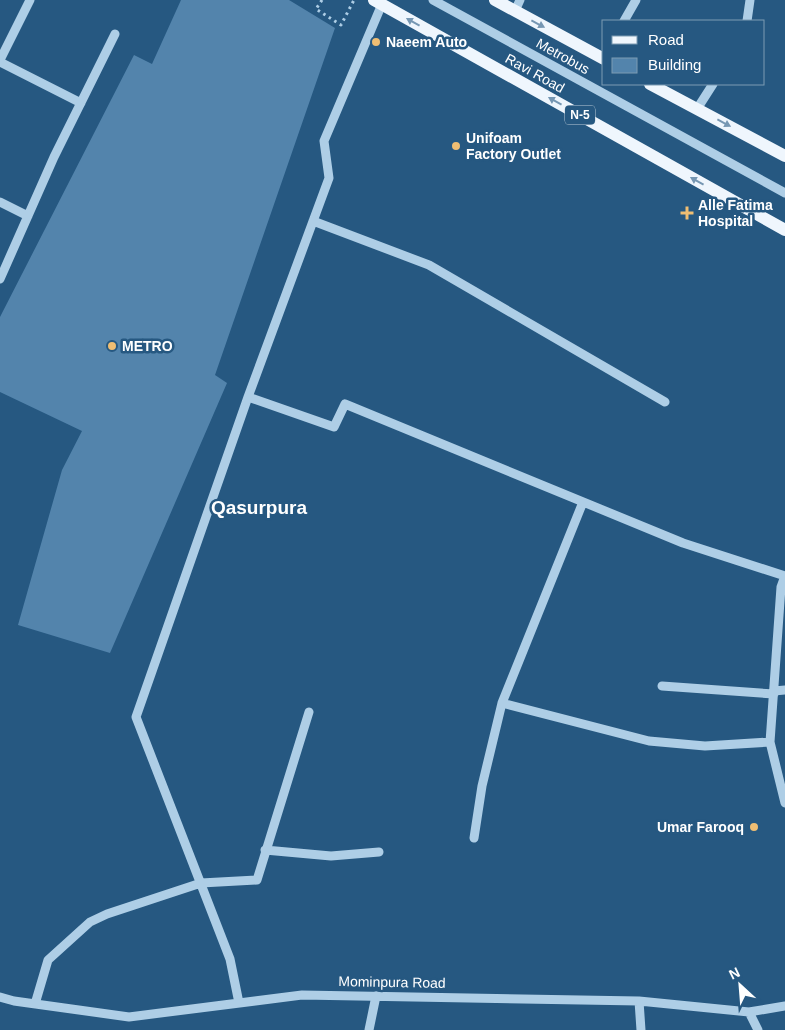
<svg xmlns="http://www.w3.org/2000/svg" width="785" height="1030" font-family="Arial,sans-serif">
<style>
.building{fill:#5384ac}
.lines{fill:none;stroke-linecap:round;stroke-linejoin:round}
.path{stroke:#aecee6;stroke-width:3;stroke-dasharray:2.5 4;stroke-linecap:butt}
.minor{stroke:#aecee6;stroke-width:9}
.major{stroke:#eff6fd;stroke-width:12}
.oneway{fill:#7697b3}
.poi-dot{fill:#efbe73;stroke:#265881;stroke-width:2}
.labels{text-anchor:middle;dominant-baseline:central;stroke-width:5;stroke-linejoin:round;paint-order:stroke}
.shield{fill:#265881;stroke:#becdd9;stroke-width:1}
.shield-label{font-size:12px;font-weight:bold;fill:#fff}
.poi-label{font-size:14px;font-weight:bold;fill:#fff;stroke:#265881;text-anchor:start}
.street-label{font-size:14px;fill:#fff;stroke:#265881}
.district-label{font-size:19px;font-weight:bold;fill:#fff;stroke:#265881}
</style>
<rect width="100%" height="100%" fill="#265881"/>
<path class="building" d="M 181,0 L 289,0 L 335,28 L 215,375 L 227,383 L 110,653 L 18,625 L 62,470 L 82,431 L 0,392 L 0,317 L 134,55 L 152,64 Z"/>
<g class="lines">
<path class="path" d="M 322,0 L 316,9 L 341,25 L 354,0"/>
<path class="minor" d="M 433,0 L 785,193
M 515,11 L 520,0
M 624,21 L 636,0
M 747,21 L 750,0
M 0,60 L 30,0
M 0,62 L 81,103
M 697,109 L 713,84
M 0,202 L 28,216
M 313,221 L 429,265 L 665,402
M 0,279 L 54,157 L 115,34
M 248,397 L 334,427 L 345,404 L 683,543 L 785,576
M 785,576 L 781,587 L 770,742 L 785,803
M 662,686 L 774,694
M 774,691 L 785,690
M 502,703 L 649,741 L 705,746 L 770,742
M 474,838 L 482,786 L 502,703 L 583,502
M 265,850 L 331,856 L 379,852
M 0,997 L 14,1001 L 129,1017 L 302,995 L 639,1001 L 749,1012 L 785,1006
M 639,1001 L 641,1030
M 239,1003 L 230,959 L 136,717 L 248,397 L 329,178 L 324,141 L 382,4
M 35,1004 L 48,960 L 90,922 L 107,914 L 201,883 L 257,880 L 309,712
M 749,1012 L 758,1030
M 369,1030 L 376,996"/>
<path class="major" d="M 374,0 L 785,230
M 495,0 L 604,59
M 650,84 L 785,156"/>
</g>
<defs><path id="oneway-solid" d="M-6-.8H1V-3.2L6.5 0L1 3.2V.8H-6Z" transform="scale(1.25)"/></defs>
<g class="oneway">
<use href="#oneway-solid" transform="translate(413 22) rotate(-151)"/>
<use href="#oneway-solid" transform="translate(538 24) rotate(28)"/>
<use href="#oneway-solid" transform="translate(555 101) rotate(-151)"/>
<use href="#oneway-solid" transform="translate(724 123) rotate(28)"/>
<use href="#oneway-solid" transform="translate(697 181) rotate(-151)"/>
</g>
<g class="poi-dot">
<circle cx="376" cy="42" r="5"/>
<circle cx="456" cy="146" r="5"/>
<path d="M684.5 205.5h5v5h5v5h-5v5h-5v-5h-5v-5h5z"/>
<circle cx="112" cy="346" r="5"/>
<circle cx="754" cy="827" r="5"/>
</g>
<g class="labels">
<rect class="shield" x="565" y="105.5" width="30" height="19" rx="4"/>
<g class="shield-label">
<text x="580" y="115">N-5</text>
</g>
<g class="poi-label">
<text x="386" y="42">Naeem Auto</text>
<text x="466" y="138">Unifoam<tspan x="466" dy="16">Factory Outlet</tspan></text>
<text x="698" y="205">Alle Fatima<tspan x="698" dy="16">Hospital</tspan></text>
<text x="122" y="346">METRO</text>
<text x="744" y="827" text-anchor="end">Umar Farooq</text>
</g>
<g class="street-label">
<text transform="translate(563 56) rotate(29)">Metrobus</text>
<text transform="translate(535 73) rotate(29)">Ravi Road</text>
<text transform="translate(392 982) rotate(1)">Mominpura Road</text>
</g>
<g class="district-label">
<text x="259" y="507">Qasurpura</text>
</g>
</g>
<rect x="602" y="20" width="162" height="65" fill="#265881" stroke="#7d9bb3"/>
<rect x="612" y="36" width="25" height="8" fill="#eff6fd" stroke="#7d9bb3"/>
<text x="648" y="45" font-size="15" fill="#ffffff">Road</text>
<rect x="612" y="58" width="25" height="15" fill="#5384ac" stroke="#7d9bb3"/>
<text x="648" y="70" font-size="15" fill="#ffffff">Building</text>
<g transform="translate(740 985) rotate(334)" stroke="#265881" stroke-width="4" paint-order="stroke">
<path d="M0-4L9 19L0 12L-9 19Z" fill="#ffffff"/>
<text y="-8" font-size="14" font-weight="bold" text-anchor="middle" fill="#ffffff">N</text>
</g>
</svg>
